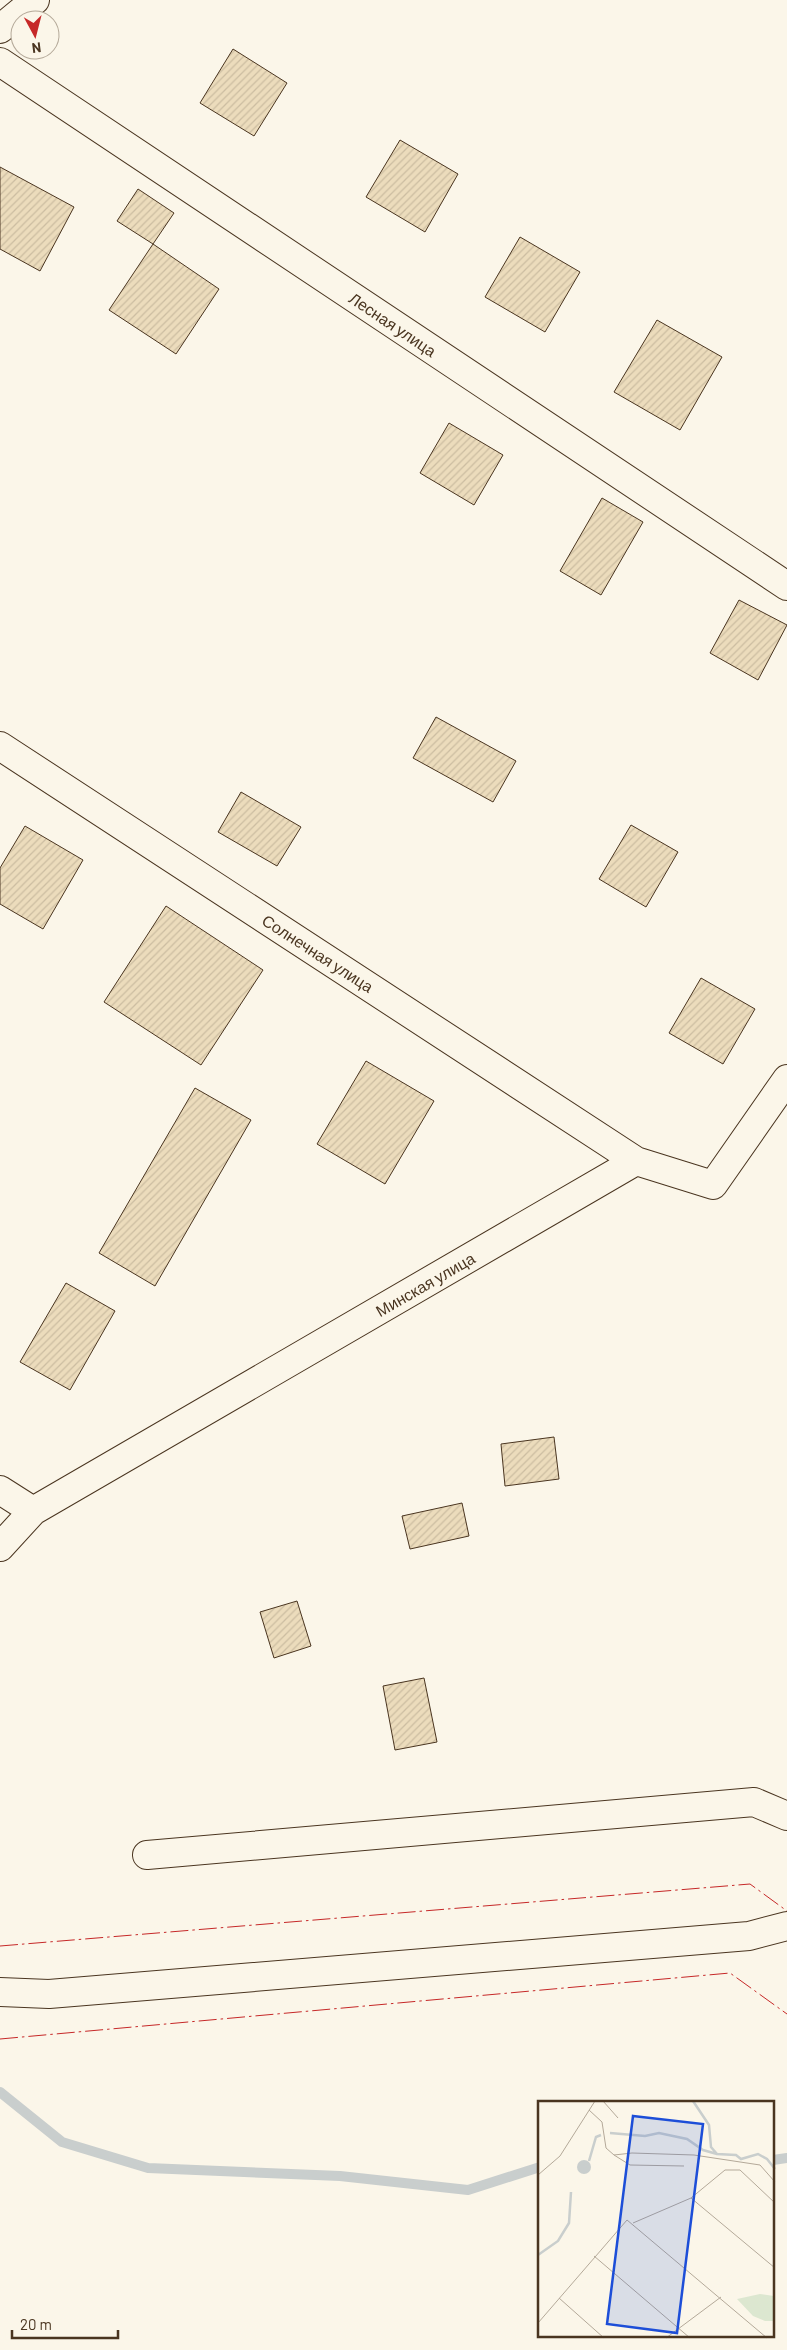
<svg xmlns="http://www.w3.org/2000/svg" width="787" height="2350" font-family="Barlow,sans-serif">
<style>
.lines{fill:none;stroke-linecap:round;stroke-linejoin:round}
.stream{stroke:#c9cecd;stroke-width:10}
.building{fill:url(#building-hatch);stroke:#4a3520}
.minor-casing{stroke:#4a3520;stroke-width:30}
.minor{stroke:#fbf6e9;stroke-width:28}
.power{stroke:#c62828;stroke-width:1;stroke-dasharray:18 4 2.5 4;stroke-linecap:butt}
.labels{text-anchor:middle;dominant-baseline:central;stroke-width:4;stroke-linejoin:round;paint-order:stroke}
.street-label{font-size:16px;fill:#4a3520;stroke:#fbf6e9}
.inset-river{fill:none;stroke:#c9cecd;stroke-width:2.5}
.inset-road{fill:none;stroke:#b4a999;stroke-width:1}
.view{fill:#1d4ed8;fill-opacity:0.15;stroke:#1d4ed8;stroke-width:2.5}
.inset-edge{fill:none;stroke:#4a3520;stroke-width:2.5}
</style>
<defs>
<pattern id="building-hatch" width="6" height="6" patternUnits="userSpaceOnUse" patternTransform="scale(1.25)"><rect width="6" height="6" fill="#ecdcbc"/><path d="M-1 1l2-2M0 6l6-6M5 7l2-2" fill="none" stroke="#ccbda1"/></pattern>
</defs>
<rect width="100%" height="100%" fill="#fbf6e9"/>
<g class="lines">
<path class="stream" d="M 0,2092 L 62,2142 L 148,2168 L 340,2176 L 468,2190 L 540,2167
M 773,2160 L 787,2158"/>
</g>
<path class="building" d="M 233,49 L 287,83 L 254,136 L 200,103 Z
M 400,140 L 458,174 L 425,232 L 366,197 Z
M 0,167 L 74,207 L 40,271 L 0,249 Z
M 138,189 L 174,213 L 153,244 L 117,221 Z
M 520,237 L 580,272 L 545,332 L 485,297 Z
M 153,244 L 219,289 L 176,354 L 109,310 Z
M 657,320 L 722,357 L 680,430 L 614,392 Z
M 449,423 L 503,455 L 474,505 L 420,473 Z
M 602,498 L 643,522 L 601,595 L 560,571 Z
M 739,600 L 787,625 L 758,680 L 710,653 Z
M 436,717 L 516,761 L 493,802 L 413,758 Z
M 241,792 L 301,827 L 277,866 L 218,832 Z
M 631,825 L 678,852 L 646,907 L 599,879 Z
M 25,826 L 83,860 L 43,929 L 0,904 L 0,868 Z
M 166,906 L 263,970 L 201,1065 L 104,1002 Z
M 701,978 L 755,1009 L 723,1064 L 669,1033 Z
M 366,1061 L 434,1101 L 385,1184 L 317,1144 Z
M 195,1088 L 251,1120 L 155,1286 L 99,1253 Z
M 66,1283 L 115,1311 L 70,1390 L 20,1362 Z
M 554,1437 L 559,1479 L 505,1486 L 501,1444 Z
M 462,1503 L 469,1536 L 410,1549 L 402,1516 Z
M 297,1601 L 311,1646 L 274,1658 L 260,1612 Z
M 424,1678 L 437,1742 L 395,1750 L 383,1686 Z"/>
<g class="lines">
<defs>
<path id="minor" d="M 0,29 L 35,0
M 0,62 L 787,586
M 0,746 L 636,1161 L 713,1185 L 787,1079
M 0,1490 L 33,1511
M 0,1547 L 33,1511 L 636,1161
M 147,1855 L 754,1802 L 787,1816
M 0,1992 L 49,1994 L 749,1936 L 787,1926"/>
</defs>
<use href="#minor" class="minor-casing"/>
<use href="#minor" class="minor"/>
<path class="power" d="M 0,1946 L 750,1884 L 787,1911
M 0,2039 L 730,1973 L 787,2014"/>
</g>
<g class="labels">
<g class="street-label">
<text transform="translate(393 324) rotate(34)">Лесная улица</text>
<text transform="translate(318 953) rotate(33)">Солнечная улица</text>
<text transform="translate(425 1284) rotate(-30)">Минская улица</text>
</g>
</g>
<g transform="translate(538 2101)">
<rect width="236" height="236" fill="#fbf6e9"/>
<path d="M 222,193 L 236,195 L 236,220 L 227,220 L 215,215 L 199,198 Z" fill="#dce7d0"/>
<path d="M39 66a7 7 0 1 1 14 0a7 7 0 1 1-14 0Z" fill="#c9cecd"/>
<path class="inset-river" d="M 155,0 L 171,24 L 173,46 L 179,53 L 198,54 L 203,58 L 220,53 L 229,58 L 237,68M 72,32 L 107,35 L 121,32 L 149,38 L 165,49 L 179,53M 51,60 L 58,36 L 63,34M 0,154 L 20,140 L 31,122 L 33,91"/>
<path class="inset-road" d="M 65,0 L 80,17M 51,9 L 64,21 L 68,47 L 76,54 L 92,64 L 146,65M 76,54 L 94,52 L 156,54 L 222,64 L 237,81M 0,74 L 22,55 L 57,0M 153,97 L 237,167M 95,122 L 153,97 L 187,69 L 202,69 L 237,102M 56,155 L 152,237M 21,197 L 66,237M 0,222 L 89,119 L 229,237M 128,237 L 183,196"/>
<path class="view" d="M 95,15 L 165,23 L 139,232 L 69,223 Z"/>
<rect width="236" height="236" class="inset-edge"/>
</g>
<g transform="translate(35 35) rotate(173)"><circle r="24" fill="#fbf6e9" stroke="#b4a999"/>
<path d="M0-4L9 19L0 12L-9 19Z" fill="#c62828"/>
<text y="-8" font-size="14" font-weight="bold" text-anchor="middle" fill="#4a3520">N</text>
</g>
<path d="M12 2330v8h106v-8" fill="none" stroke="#4a3520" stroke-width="2.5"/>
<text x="20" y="2330" font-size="15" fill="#4a3520" stroke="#fbf6e9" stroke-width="4" paint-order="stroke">20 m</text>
</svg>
